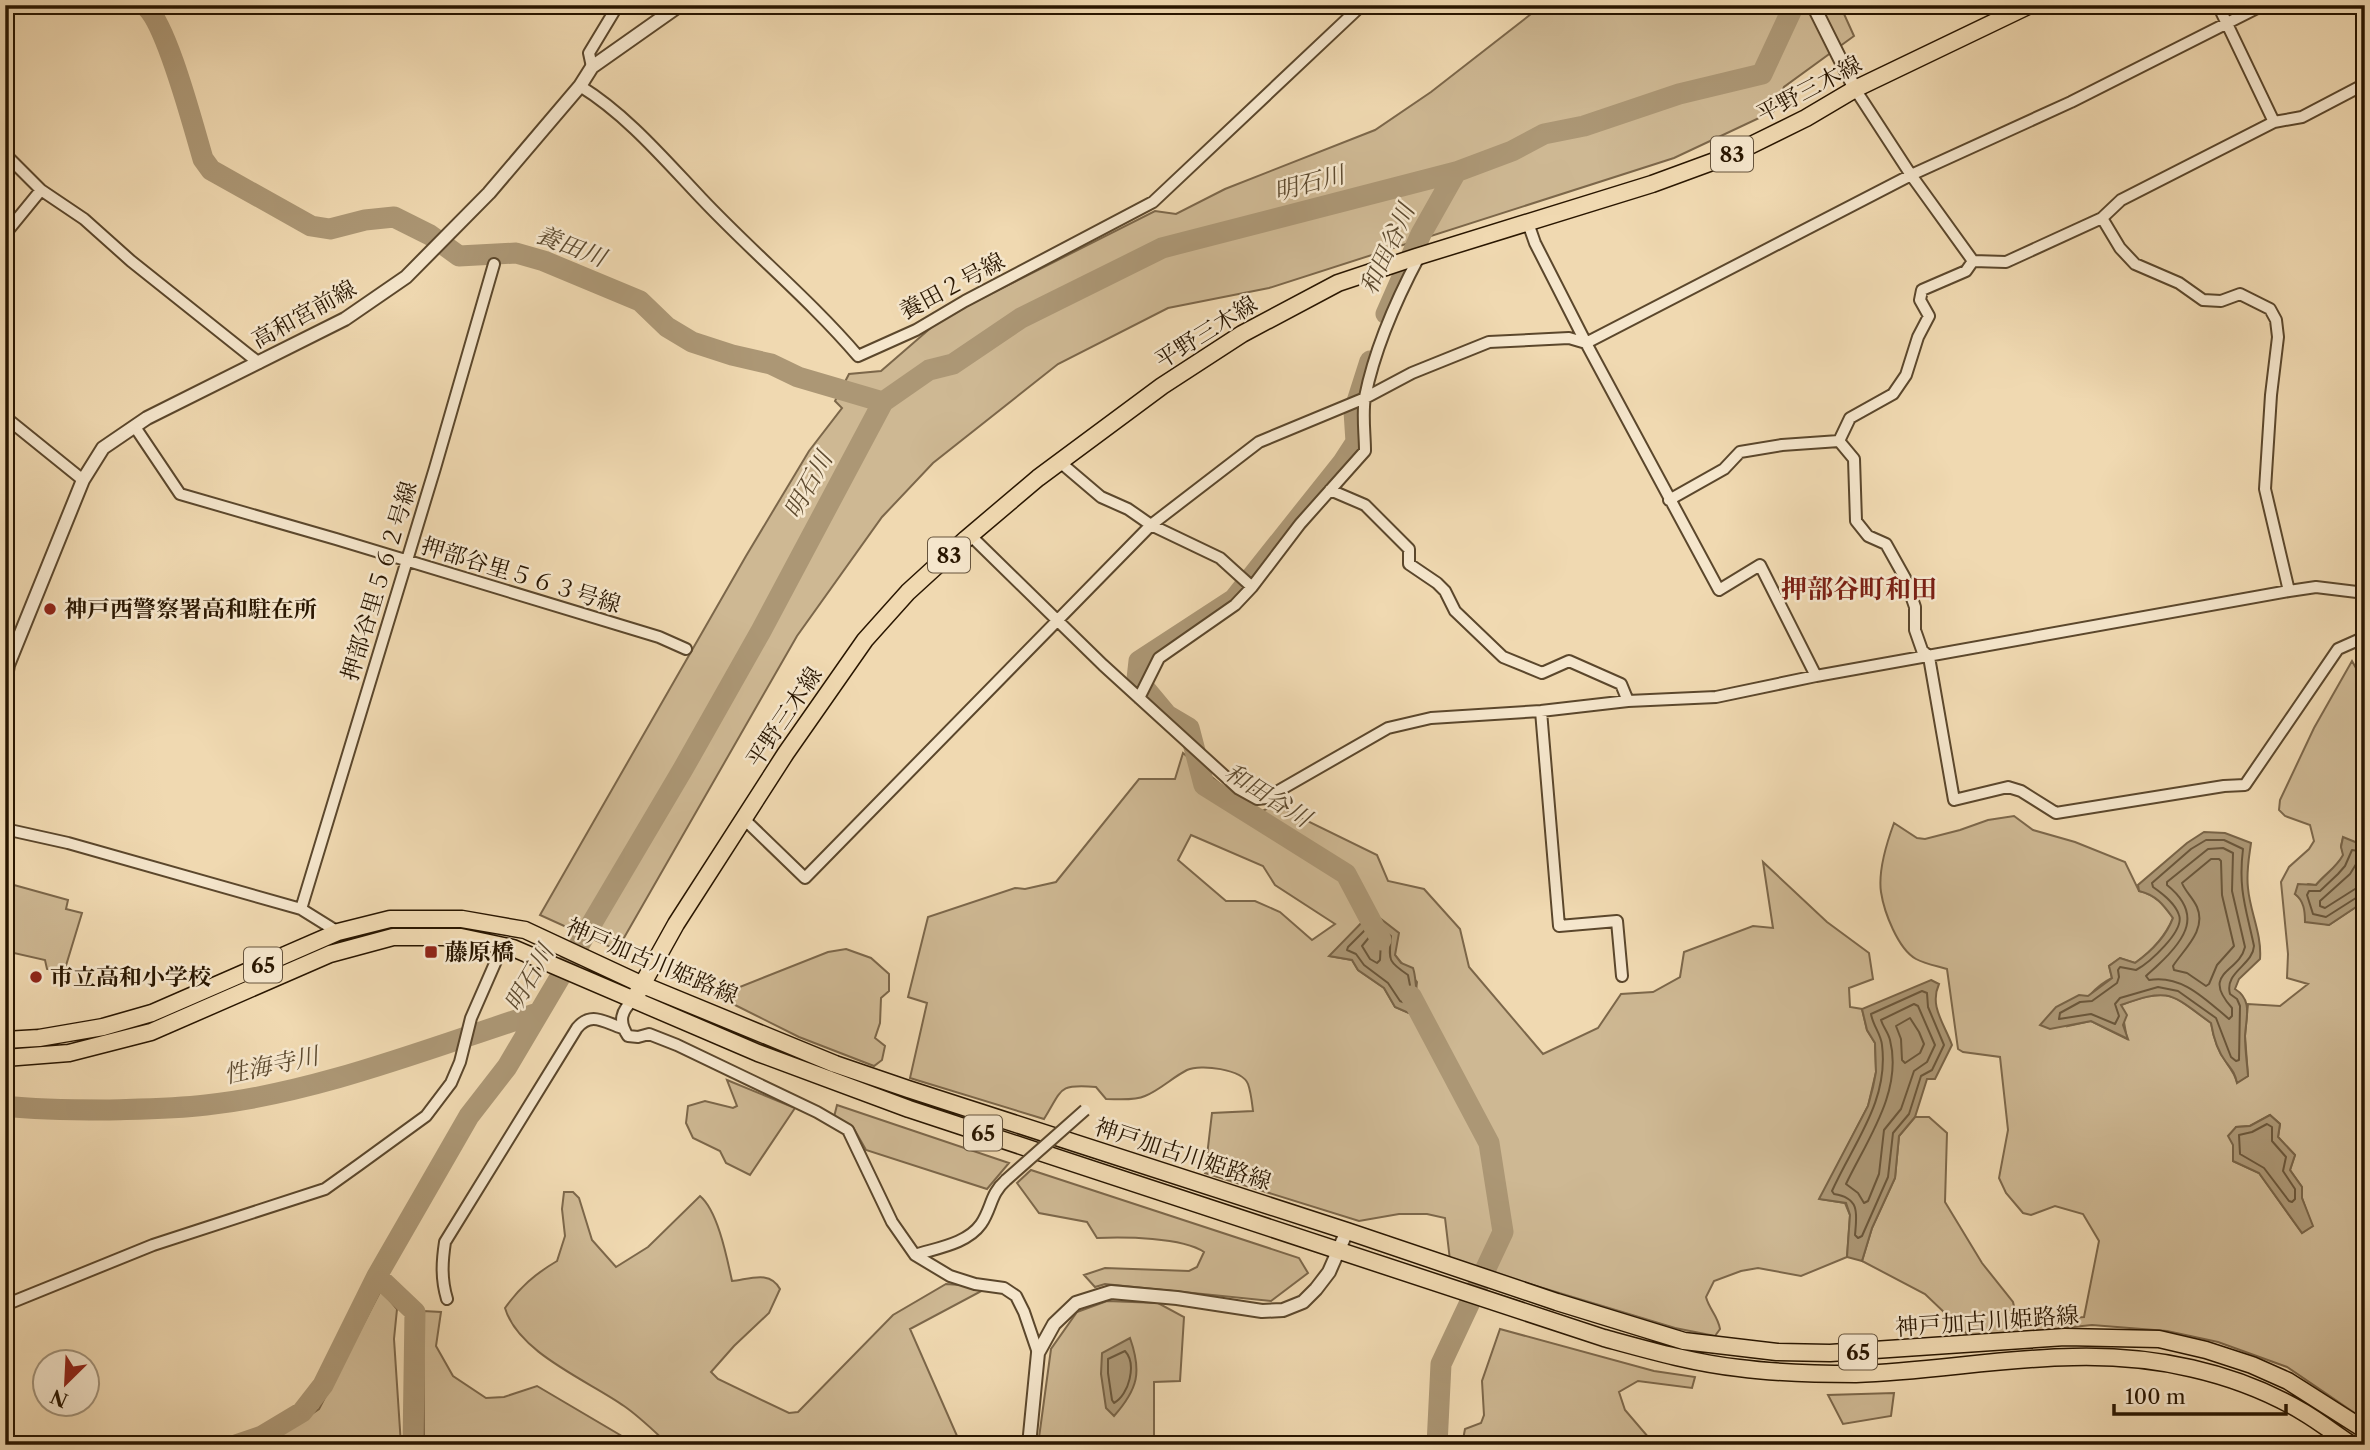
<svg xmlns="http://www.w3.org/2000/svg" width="2370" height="1450" font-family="'Libre Caslon Text','Noto Serif JP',serif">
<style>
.green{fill:#ceb893;stroke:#7c674a;stroke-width:2;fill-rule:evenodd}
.water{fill:#ac9775;stroke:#786346;stroke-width:2}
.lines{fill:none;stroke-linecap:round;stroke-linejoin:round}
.shore{stroke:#6a563a;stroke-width:2}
.river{stroke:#ac9775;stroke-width:21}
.minor-casing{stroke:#5b472c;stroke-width:14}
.tertiary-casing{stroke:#5b472c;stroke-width:16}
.primary-casing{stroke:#291600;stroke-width:19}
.minor{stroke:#f5e6cc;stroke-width:10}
.tertiary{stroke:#f5e6cc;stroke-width:12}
.primary{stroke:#f0d9b1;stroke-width:16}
.minor-bridge-casing{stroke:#5b472c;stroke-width:14;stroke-linecap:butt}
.minor-bridge{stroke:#f5e6cc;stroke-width:10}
.poi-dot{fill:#8f2418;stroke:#f5e6cc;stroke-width:2.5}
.labels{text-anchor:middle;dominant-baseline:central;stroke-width:5;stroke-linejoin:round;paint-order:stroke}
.shield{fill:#f5e6cc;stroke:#66543d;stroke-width:2}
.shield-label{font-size:21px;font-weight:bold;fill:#291600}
.street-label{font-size:23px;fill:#291600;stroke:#f5e6cc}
.poi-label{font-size:23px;font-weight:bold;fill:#291600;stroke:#f5e6cc;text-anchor:start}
.water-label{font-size:24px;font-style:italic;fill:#5d4a2f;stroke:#f5e6cc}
.quarter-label{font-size:26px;font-weight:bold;fill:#7a1f14;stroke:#f5e6cc}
</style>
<rect width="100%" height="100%" fill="#f0d9b1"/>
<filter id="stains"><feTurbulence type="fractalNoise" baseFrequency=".00286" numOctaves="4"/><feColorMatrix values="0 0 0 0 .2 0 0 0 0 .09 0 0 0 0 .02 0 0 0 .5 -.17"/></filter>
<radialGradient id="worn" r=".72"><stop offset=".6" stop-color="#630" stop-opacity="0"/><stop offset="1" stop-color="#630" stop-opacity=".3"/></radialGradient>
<path class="green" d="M 1547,5 L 1840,5 L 1854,36 L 1784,87 L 1774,111 L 1674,158 L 1269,288 L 1168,308 L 1058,364 L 933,463 L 882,517 L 797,636 L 617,950 L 540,915 L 746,556 L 809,451 L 842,408 L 835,401 L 849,374 L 881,371 L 941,319 L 1155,211 L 1176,214 L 1225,189 L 1375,130 L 1431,92 L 1531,14 Z
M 2352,661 L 2365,684 L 2365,846 L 2343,838 L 2341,846 L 2344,855 C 2336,868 2325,874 2316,885 L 2308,884 L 2295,894 L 2301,899 L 2311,921 L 2329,925 L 2365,901 L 2365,1420 L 2287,1367 L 2218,1342 L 2167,1331 L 2092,1325 L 2034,1331 L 2035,1320 L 2084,1317 L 2099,1241 L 2083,1214 L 2055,1206 L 2031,1215 L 2023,1213 L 2006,1193 L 1999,1178 L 2008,1130 L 2000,1057 L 1963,1052 L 1958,1049 L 1947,969 C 1937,966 1925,964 1916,959 C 1898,949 1884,912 1881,892 C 1878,871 1887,842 1894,823 L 1917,838 L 1925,839 L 1960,830 L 1988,820 L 2014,816 L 2033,830 L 2075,842 L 2125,862 L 2139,891 C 2156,895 2163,904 2173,918 C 2165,937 2152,951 2135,963 L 2120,958 L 2109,966 L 2112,978 C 2091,988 2081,1007 2068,1026 L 2091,1021 L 2127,1039 L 2121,1005 C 2171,987 2170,993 2211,1023 C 2213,1035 2218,1051 2226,1062 C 2231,1070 2234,1072 2237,1082 L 2248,1076 L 2245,1036 L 2248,1004 L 2280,1006 L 2308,984 L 2287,978 L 2288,954 L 2281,882 L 2289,867 L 2309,849 L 2314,841 L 2310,825 L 2285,816 L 2279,810 L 2280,800 L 2314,728 ZM 2270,1115 L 2280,1124 L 2278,1137 L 2295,1155 L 2290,1170 L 2302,1187 L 2302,1198 L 2312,1226 L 2302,1233 L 2259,1173 L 2233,1161 L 2233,1145 L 2236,1127 L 2250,1126 Z
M 1183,753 L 1256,814 L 1275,805 L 1377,855 L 1388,881 L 1424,889 L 1460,929 L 1469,967 L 1543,1054 L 1598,1028 L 1621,994 L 1653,992 L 1680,977 L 1684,952 L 1753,926 L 1773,928 L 1763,862 L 1827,922 L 1869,953 L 1873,979 L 1849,988 L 1850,1007 L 1862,1009 L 1867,1030 L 1875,1043 L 1876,1072 L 1868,1106 L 1820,1199 L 1845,1203 L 1850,1215 L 1847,1257 L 1801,1276 L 1758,1268 L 1741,1271 L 1714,1281 L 1706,1297 C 1709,1309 1718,1316 1720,1329 L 1715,1336 L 1675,1328 L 1450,1260 L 1445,1218 L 1427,1214 L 1399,1214 L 1359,1221 L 1205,1173 L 1212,1113 L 1253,1111 C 1252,1103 1251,1092 1248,1084 C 1242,1069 1201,1064 1187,1070 C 1173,1077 1160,1090 1145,1096 C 1134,1101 1118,1099 1106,1099 L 1096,1087 C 1058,1084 1063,1088 1044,1119 L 910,1078 L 927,1003 L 908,997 L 928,917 L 1015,888 L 1025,889 L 1056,882 L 1139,779 L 1175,779 ZM 1191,835 L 1263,866 L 1275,885 L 1335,924 L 1312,940 L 1280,912 L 1255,901 L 1226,901 L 1178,860 ZM 1372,912 L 1395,955 L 1417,982 L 1416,991 L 1426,1011 L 1422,1021 L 1416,1016 L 1395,1007 L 1384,988 L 1358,970 L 1352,960 L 1330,956 Z
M 14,885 L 68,900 L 66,909 L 82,913 L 64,972 L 47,969 L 45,960 L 5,951 L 5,927 Z
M 846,949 L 871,958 L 889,974 L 889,991 L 881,998 L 880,1023 L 875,1038 L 885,1046 L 882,1060 L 874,1066 L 799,1037 L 717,996 L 828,952 Z
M 727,1080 L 795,1108 L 750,1175 L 726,1163 L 720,1151 L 693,1138 L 686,1123 L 688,1106 L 705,1101 L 733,1108 L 737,1106 Z
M 837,1105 L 1009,1163 L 987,1189 L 866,1150 L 853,1127 L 834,1117 Z
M 1915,1117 L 1929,1117 L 1947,1133 L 1945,1202 L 1982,1263 L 2013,1302 L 2020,1332 L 1970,1337 L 1925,1294 L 1862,1261 L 1872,1228 L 1895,1178 L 1899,1136 Z
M 1031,1170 L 1299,1258 L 1308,1273 L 1271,1301 L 1105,1284 L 1095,1287 L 1084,1275 L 1105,1268 L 1189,1271 L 1197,1267 L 1204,1252 C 1182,1237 1124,1237 1097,1238 L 1087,1222 L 1039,1213 L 1017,1183 Z
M 564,1192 L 573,1192 L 579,1198 L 592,1240 L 616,1267 L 648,1247 L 700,1196 C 718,1211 727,1258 732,1281 C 750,1279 770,1270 780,1289 L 769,1313 L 734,1346 L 711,1372 L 718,1379 L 789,1413 L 798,1412 L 893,1315 L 946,1284 L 989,1287 L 910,1329 L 961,1445 L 669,1445 C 655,1432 640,1417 624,1406 C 589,1381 518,1353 505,1308 C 520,1287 535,1274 557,1261 L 565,1236 L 562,1209 Z
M 381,1290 L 397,1309 L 394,1339 L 401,1445 L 255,1445 L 273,1440 L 319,1409 Z
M 1107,1301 L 1158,1303 L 1184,1317 L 1180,1381 L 1154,1382 L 1154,1445 L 1038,1445 L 1051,1349 L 1077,1312 Z
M 423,1311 L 441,1312 L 436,1346 L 453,1376 L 486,1398 L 504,1397 L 537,1386 L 637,1445 L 424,1445 Z
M 1500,1329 L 1654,1371 L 1695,1377 L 1692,1388 L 1638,1381 L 1619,1392 L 1625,1410 L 1655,1445 L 1462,1445 L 1465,1429 L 1481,1423 L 1484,1415 L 1482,1381 Z
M 1894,1393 L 1891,1416 L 1843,1424 L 1828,1395 Z"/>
<path class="water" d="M 2204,832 L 2225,833 L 2251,843 C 2249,858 2246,872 2248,888 C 2250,912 2262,934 2260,959 L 2239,979 L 2235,989 C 2253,1000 2246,1017 2245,1036 C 2245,1049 2247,1063 2248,1076 L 2237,1083 C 2235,1073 2232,1070 2226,1062 C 2218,1052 2213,1035 2211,1023 C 2171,994 2170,987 2121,1005 L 2127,1015 L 2123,1025 L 2128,1039 L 2091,1021 L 2050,1029 L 2040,1025 L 2056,1007 L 2079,995 L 2088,996 L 2112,978 L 2109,966 L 2120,958 L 2135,963 C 2152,951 2166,937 2173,918 C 2163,904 2156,895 2139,891 L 2138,885 L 2187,843 Z
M 2343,837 L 2365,846 L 2365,901 L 2329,925 L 2305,922 C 2305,911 2304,901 2295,894 L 2298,884 L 2316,885 C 2325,874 2336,868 2343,855 L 2341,847 Z
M 1372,912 L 1399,933 L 1395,955 L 1401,963 L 1413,968 C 1416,977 1415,984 1417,992 C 1419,1002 1425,1009 1426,1020 L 1422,1021 L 1416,1016 L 1395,1007 L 1384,988 L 1358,970 L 1352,960 L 1329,956 Z
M 1931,980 L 1939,984 C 1929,1006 1944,1023 1952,1045 L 1935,1079 L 1927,1079 L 1915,1117 L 1899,1136 L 1895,1178 L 1872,1228 L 1862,1261 L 1847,1257 L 1850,1215 L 1846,1203 L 1819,1199 L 1868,1106 L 1873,1087 L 1876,1072 L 1875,1043 L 1867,1030 L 1862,1009 Z
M 2270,1115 L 2280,1124 L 2278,1137 L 2295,1155 L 2290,1170 L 2302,1187 L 2302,1198 L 2313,1226 L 2302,1233 L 2259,1173 L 2233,1161 L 2233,1145 L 2228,1136 L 2236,1127 L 2250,1126 Z
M 1130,1338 C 1142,1372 1138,1389 1114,1416 L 1106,1408 L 1101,1374 L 1102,1353 Z"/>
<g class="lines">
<path class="shore" d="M 2206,840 L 2224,840 L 2243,849 C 2238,889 2246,908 2254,946 C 2253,965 2224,972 2230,994 L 2237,999 L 2240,1006 L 2239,1060 L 2236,1061 L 2231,1057 L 2216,1018 L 2178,991 L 2158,987 L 2120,998 L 2115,1004 L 2119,1016 L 2115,1024 L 2091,1014 L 2059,1019 L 2060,1013 L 2080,1002 L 2092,1001 L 2117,983 L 2119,977 L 2118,970 L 2120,967 L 2136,970 C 2149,963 2185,931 2179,915 C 2175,903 2163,894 2153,887 L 2152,883 L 2191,849 Z
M 2223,848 L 2233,853 L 2232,891 L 2245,947 C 2239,973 2200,972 2232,1008 L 2232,1016 L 2229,1019 C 2206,1000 2182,974 2149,980 L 2146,976 C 2150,972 2154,969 2158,965 C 2186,939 2203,914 2167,885 L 2167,882 L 2208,849 Z
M 2365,852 L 2352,850 L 2345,866 L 2338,874 L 2320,891 L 2309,891 L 2307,895 L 2313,914 L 2326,917 L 2359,896 L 2365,895
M 2211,859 L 2219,859 L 2221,861 L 2222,895 L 2234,946 L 2217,965 L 2209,984 L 2206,986 L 2187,973 L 2174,970 L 2173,966 C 2184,949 2207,930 2197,907 C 2193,898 2185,891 2182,883 Z
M 2365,861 L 2358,861 L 2350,874 L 2320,901 L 2320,906 L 2325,908 L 2355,889 L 2365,887
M 1372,923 L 1391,936 C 1389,960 1387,961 1408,975 L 1413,1001 L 1411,1005 L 1400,1001 L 1388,983 L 1364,965 L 1356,954 L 1347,950 L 1348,947 Z
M 1375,934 L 1381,941 L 1380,960 L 1377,963 L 1370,959 L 1362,946 L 1371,935 Z
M 1922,991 L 1927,993 L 1928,1007 L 1944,1045 L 1932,1070 L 1921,1076 L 1909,1114 L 1893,1133 L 1888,1177 L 1862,1236 L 1858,1238 L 1855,1235 C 1857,1213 1860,1198 1834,1194 L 1832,1191 C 1854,1142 1889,1101 1882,1045 C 1881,1034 1873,1026 1871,1014 Z
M 1914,1004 L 1918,1006 L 1935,1045 L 1927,1062 L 1914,1071 L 1901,1109 L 1884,1130 L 1879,1174 L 1868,1201 L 1864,1203 L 1858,1193 L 1846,1184 C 1867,1140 1903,1091 1890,1040 C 1888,1032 1883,1027 1881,1020 Z
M 1910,1018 L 1919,1032 L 1924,1044 L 1920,1053 L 1905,1063 L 1902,1060 L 1901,1039 L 1896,1026 Z
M 2267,1124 L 2272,1127 L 2272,1141 L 2286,1157 L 2283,1171 L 2295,1189 L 2295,1199 L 2292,1202 L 2289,1201 L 2264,1168 L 2240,1154 L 2239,1135 L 2252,1132 Z
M 1125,1351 C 1137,1364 1129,1395 1114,1403 L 1112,1400 L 1108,1373 L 1108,1359 Z"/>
<path class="river" d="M 144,5 C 166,20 194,129 203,159 L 211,170 L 311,226 L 330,229 L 365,220 L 394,217 L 430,235 L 459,256 L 516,253 L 544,261 L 640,301 L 667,327 L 692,342 L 732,355 L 771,364 L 798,377 L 883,402
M 1386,314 L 1421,234 L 1456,172
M 1370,361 L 1354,411 L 1356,442 L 1343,462 L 1234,599 L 1139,661 L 1137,679 L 1167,715 L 1189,728 L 1204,785 L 1346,874 L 1381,940
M 1411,996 L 1489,1143 L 1503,1232 L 1441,1364 L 1437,1445
M 5,1106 C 39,1110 72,1110 106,1110 C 139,1109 173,1109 206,1105 C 317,1093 432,1047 538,1013
M 377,1276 L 415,1312 L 413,1445
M 236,1445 L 262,1436 L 302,1412 L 323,1385 L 377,1276 L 469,1116 L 507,1067 L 683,769 L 761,631 L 883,402 L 929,370 L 953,364 L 1021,318 L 1162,248 L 1456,172 L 1512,151 L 1544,134 L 1584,126 L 1679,94 L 1762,74 L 1794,5"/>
<defs>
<path id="minor" d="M 2218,5 L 2274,122
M 592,67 L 589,53 L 618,5
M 580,86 C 627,115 664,159 702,199 C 753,253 810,300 858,356 L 916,330 L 965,301 L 1153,202 L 1362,5
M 1855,89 L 1911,175 L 1973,261
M 5,154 L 41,190 L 84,219 L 131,261 L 259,363
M 2102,218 L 2120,248 L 2135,264 L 2179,283 L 2203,300 L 2221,301 L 2240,294 L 2270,309 L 2276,320 L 2278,337 L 2271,395 L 2265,489 L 2289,591
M 1528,223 L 1535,243 L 1586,343 L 1719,590 L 1760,565 L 1816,676
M 5,234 L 41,190
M 1973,261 L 2006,262 L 2102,218 L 2121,200 L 2274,122 L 2302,117 L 2365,84
M 5,417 L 83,480
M 135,427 L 180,494 L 336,539 L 659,637 L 686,649
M 1839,441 L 1854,459 L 1856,521 L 1868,536 L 1886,544 L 1905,578 L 1915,607 L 1915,630 L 1922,650 L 1929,657 L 1954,800 L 2008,787 L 2021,791 L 2056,813 L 2224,786 L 2245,785 L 2338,649 L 2365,637
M 1839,441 L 1850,418 L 1893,394 L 1906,375 L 1918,337 L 1929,316 L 1920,300 L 1922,290 L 1966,271 L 1973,261
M 1061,463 L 1101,497 L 1128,509 L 1151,525 L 1220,558 L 1252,587
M 1330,490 L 1365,505 L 1409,549 L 1409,564 L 1437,583 L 1445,591 L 1455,611 L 1503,657 L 1542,673 L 1569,661 L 1621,684 L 1628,701
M 1669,500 L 1724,469 L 1740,452 L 1782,445 L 1839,441
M 971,536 L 1103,665 L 1239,789 L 1257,799 L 1266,798 L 1388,728 L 1431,718 L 1541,711 L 1628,701 L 1716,697 L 1816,676 L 2289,591 L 2316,587 L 2365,593
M 1139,698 L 1159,658 L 1235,605 L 1252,587 L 1300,524 L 1365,451 C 1365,434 1362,414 1365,397 C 1375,347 1396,300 1420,255
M 1541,711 L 1559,926 L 1617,921 L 1622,976
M 744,819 L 805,878 L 1151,525 L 1259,442 L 1365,398 L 1412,373 L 1489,342 L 1569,338 L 1586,343 L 1911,175 L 2071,102 L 2263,5
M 5,829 L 68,843 L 301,909 L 338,932
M 301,909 L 435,468 L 494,264
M 634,999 C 621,1011 618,1021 628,1036 L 638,1037 L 649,1034 L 677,1045 L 817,1112 L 848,1130 L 892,1222 L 915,1255 L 950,1276 L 975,1284 L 1004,1288 L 1016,1296 L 1024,1312 L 1038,1353
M 915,1255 C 936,1248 967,1244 981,1224 C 992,1208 990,1194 1006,1180
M 447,1299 C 441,1279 442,1262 445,1242 L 577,1028 C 591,1011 604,1022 622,1028
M 5,1305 L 153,1245 L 325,1189 L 360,1164 L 426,1116 L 451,1083 L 460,1062 L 471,1018 L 503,945"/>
<path id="tertiary" d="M 1813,5 L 1855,89
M 5,683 L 8,665 L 83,480 L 103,448 L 147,418 L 345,319 L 406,277 L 489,193 L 580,86 L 592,67 L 680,5
M 1029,1445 L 1038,1353 L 1054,1324 L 1076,1303 L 1111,1292 L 1177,1298 L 1262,1311 L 1283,1310 L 1303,1302 L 1316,1289 L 1329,1272 L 1347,1231"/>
<path id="primary" d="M 637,994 L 676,924 L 786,753 L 865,640 L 908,592 L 966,539 L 1038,478 L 1162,386 L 1242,334 L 1338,283 L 1416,257 L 1652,184 L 1731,155 L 1806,118 L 1855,89 L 2030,5
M 5,1040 L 39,1038 L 103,1027 L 152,1013 L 338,932 L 390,919 L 462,919 L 525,930 L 643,985 L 835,1064 L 908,1089 L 1347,1231 L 1557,1302 L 1684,1341 L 1777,1352 L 1830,1353 L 2065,1337 L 2159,1339 L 2206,1350 L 2252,1365 L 2288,1381 L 2365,1430
M 5,1058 L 69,1053 L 151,1032 L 330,954 L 393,937 L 461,937 L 513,948 L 758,1053 L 909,1109 L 1604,1338 C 1648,1350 1693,1363 1739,1368 C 1777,1373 1817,1374 1856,1374 C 1928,1372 2000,1358 2073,1357 C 2152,1355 2234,1371 2303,1412 C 2320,1422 2335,1434 2352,1445"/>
</defs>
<use href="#minor" class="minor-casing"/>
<use href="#tertiary" class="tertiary-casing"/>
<use href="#primary" class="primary-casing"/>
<use href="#minor" class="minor"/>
<use href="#tertiary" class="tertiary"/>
<use href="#primary" class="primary"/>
<defs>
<path id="minor-bridge" d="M 1006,1180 L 1085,1110"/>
</defs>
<use href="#minor-bridge" class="minor-bridge-casing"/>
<use href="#minor-bridge" class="minor-bridge"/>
</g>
<g class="poi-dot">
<circle cx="50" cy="609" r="7"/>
<rect x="424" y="945" width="14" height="14" rx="3.5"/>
<circle cx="36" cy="977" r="7"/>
</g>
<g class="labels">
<g class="shield">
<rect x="1711" y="136.5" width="42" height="35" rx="5"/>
<rect x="928" y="537.5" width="42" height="35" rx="5"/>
<rect x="244" y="947.5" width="38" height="35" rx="5"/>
<rect x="964" y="1115.5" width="38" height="35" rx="5"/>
<rect x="1839" y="1334.5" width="38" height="35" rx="5"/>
</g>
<g class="shield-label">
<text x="1732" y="154">83</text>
<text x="949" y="555">83</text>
<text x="263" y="965">65</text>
<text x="983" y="1133">65</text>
<text x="1858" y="1352">65</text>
</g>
<g class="street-label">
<text transform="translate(1809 89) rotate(-28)">平野三木線</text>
<text transform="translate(952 286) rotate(-28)">養田２号線</text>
<text transform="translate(304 314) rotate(-29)">高和宮前線</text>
<text transform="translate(1206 332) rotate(-32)">平野三木線</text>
<text transform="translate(521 575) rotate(17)">押部谷里５６３号線</text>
<text transform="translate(379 581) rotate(-73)">押部谷里５６２号線</text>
<text transform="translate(784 717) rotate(-56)">平野三木線</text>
<text transform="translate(652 961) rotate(23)">神戸加古川姫路線</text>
<text transform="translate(1183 1154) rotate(18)">神戸加古川姫路線</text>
<text transform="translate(1987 1321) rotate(-4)">神戸加古川姫路線</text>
</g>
<g class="poi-label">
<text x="64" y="609">神戸西警察署高和駐在所</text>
<text x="445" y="952">藤原橋</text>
<text x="50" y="977">市立高和小学校</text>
</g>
<g class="water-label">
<text transform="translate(1309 183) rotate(-15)">明石川</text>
<text transform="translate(571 246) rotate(21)">養田川</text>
<text transform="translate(1387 249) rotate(-65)">和田谷川</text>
<text transform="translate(808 485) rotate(-61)">明石川</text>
<text transform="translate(1268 795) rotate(32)">和田谷川</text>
<text transform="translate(529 978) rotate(-60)">明石川</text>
<text transform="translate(271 1065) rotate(-12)">性海寺川</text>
</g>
<g class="quarter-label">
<text x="1859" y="589">押部谷町和田</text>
</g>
</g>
<rect width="2370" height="1450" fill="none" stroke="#f0d9b1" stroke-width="28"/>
<rect x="7" y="7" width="2356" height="1436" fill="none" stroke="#291600" stroke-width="3.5"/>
<rect x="14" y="14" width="2342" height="1422" fill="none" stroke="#291600" stroke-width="2"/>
<g transform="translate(66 1383) rotate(204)"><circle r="33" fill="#f5e6cc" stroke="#a3937a" stroke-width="2"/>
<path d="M0-5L12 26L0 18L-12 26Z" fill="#8f2418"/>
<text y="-10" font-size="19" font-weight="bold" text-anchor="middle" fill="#291600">N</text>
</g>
<path d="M2114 1404v10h172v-10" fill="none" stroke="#291600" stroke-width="3.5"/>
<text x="2125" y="1404" font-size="21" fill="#291600" stroke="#f5e6cc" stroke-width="5" paint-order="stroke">100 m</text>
<rect width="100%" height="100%" filter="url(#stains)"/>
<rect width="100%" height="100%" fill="url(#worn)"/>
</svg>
